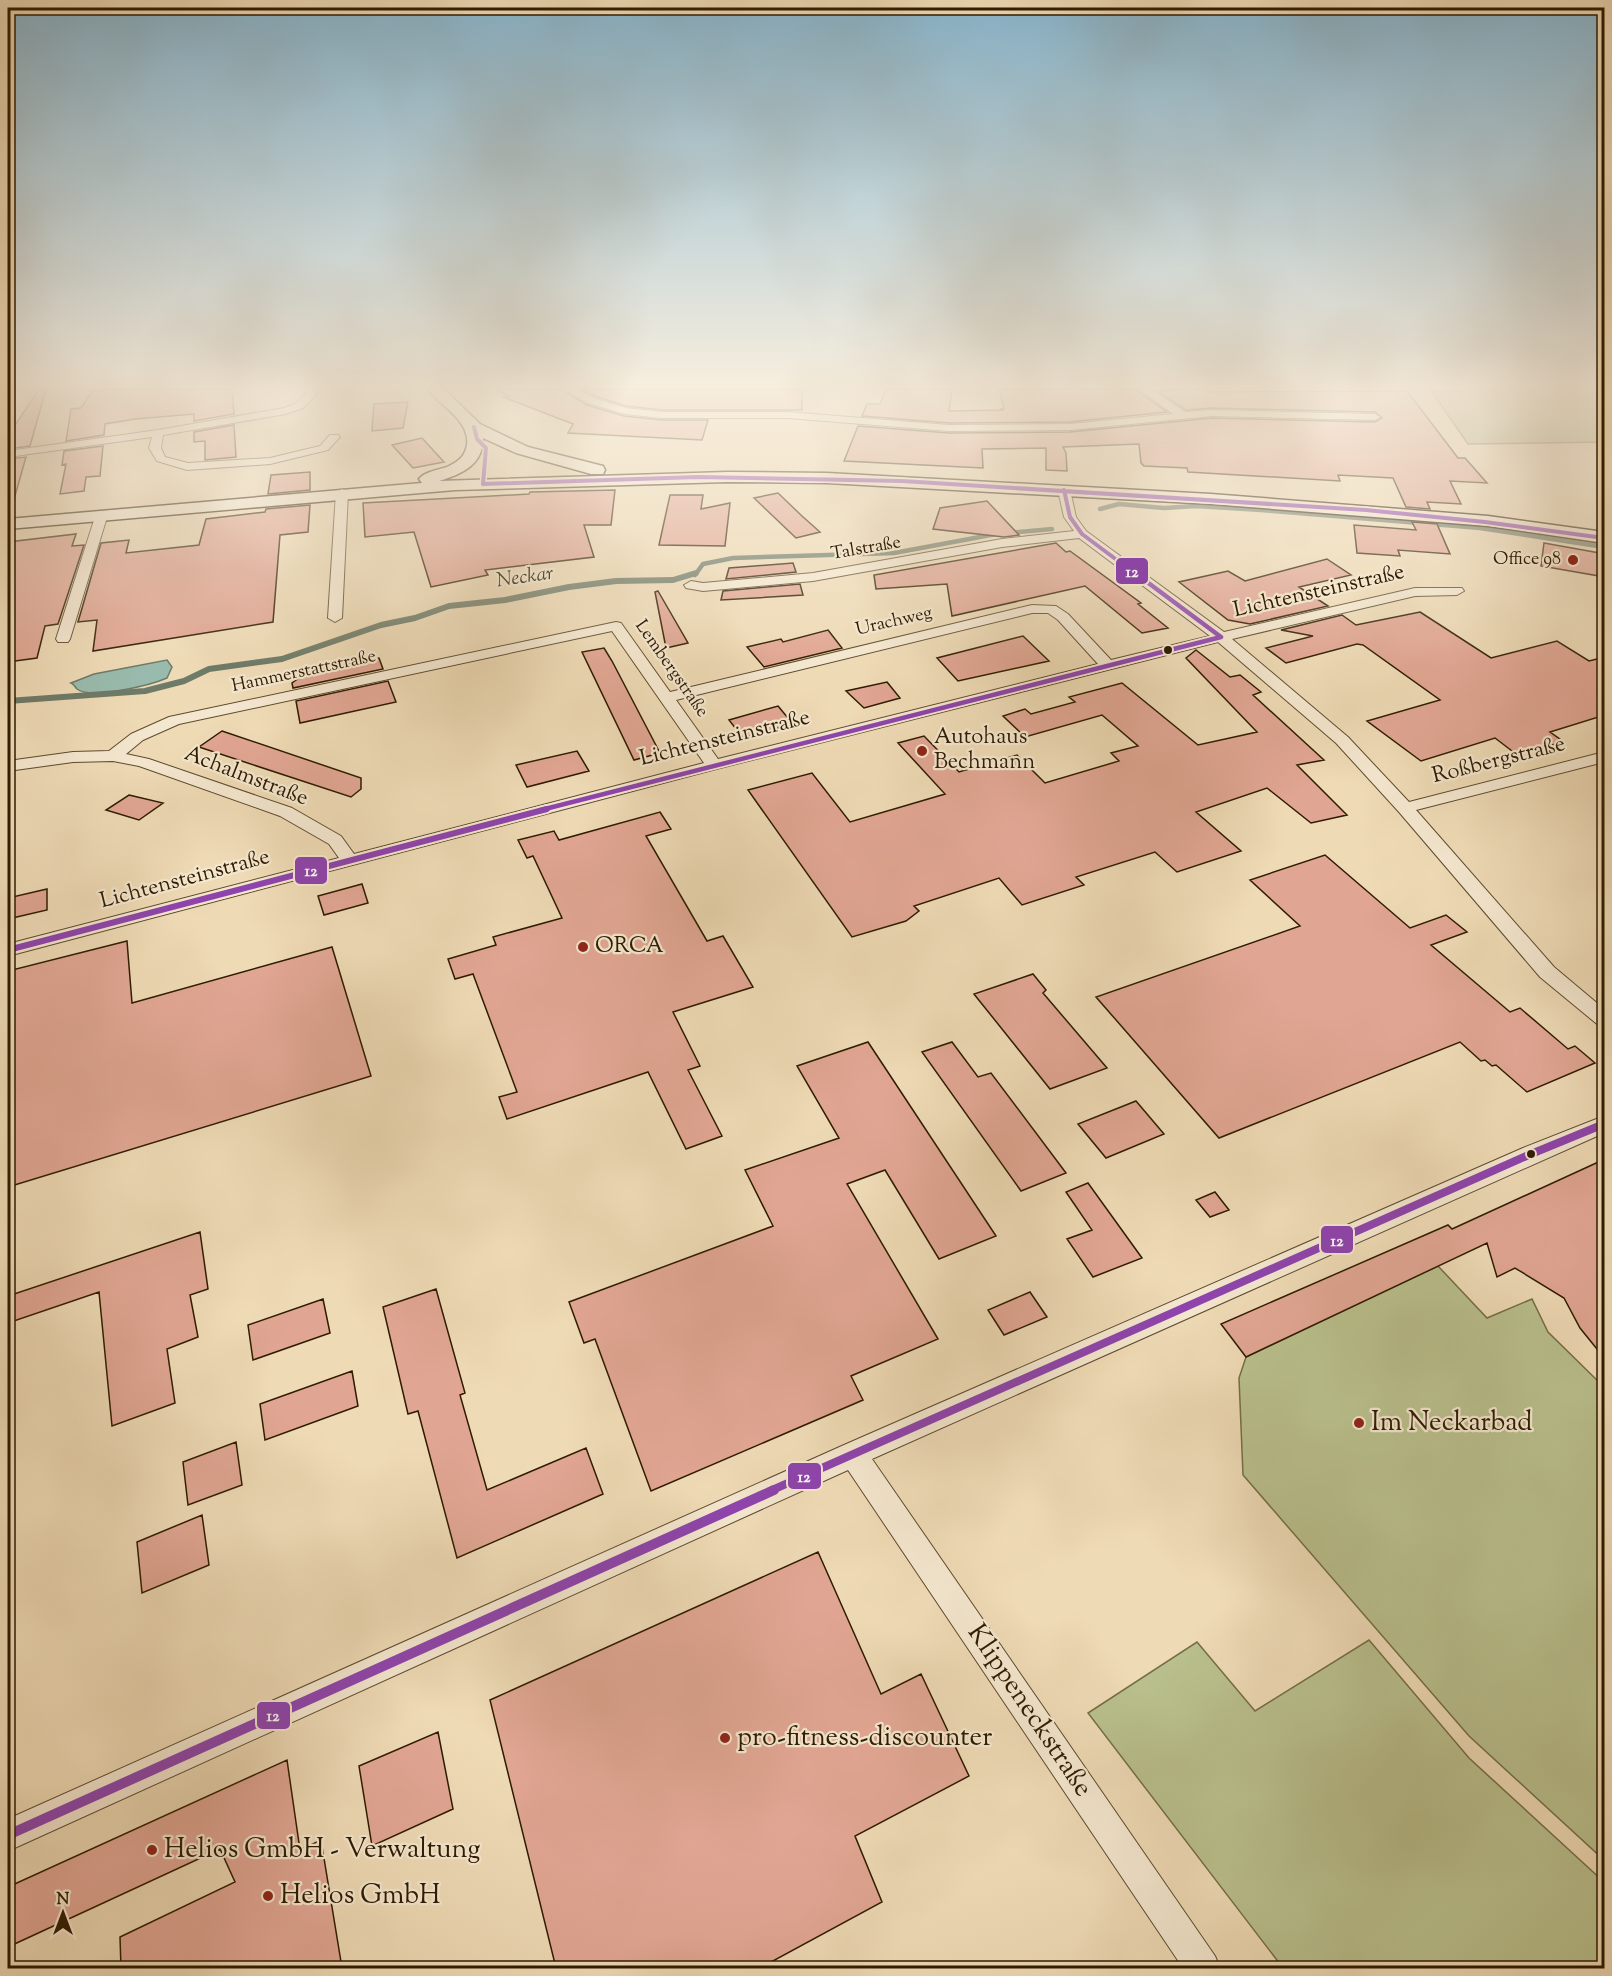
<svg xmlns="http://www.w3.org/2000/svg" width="1612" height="1976" font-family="'Sorts Mill Goudy',serif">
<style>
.green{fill:#b9c08d;stroke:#746e46;stroke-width:1.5}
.water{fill:#99bbad;stroke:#6e7b68;stroke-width:1.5}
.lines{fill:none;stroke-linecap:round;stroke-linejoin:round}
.stream-far1{stroke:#6e7b68;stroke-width:4.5}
.stream{stroke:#6e7b68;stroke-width:6}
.building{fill:#e1a693;stroke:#2e1b00;stroke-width:1.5}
.street-casing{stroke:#5e4b2d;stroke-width:2}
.secondary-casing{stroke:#2e1b00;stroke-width:3}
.street{fill:#f4e7cf;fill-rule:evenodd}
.secondary{fill:#f4e7cf;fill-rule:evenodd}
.bus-1-far4-casing{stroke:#f4e7cf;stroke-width:7}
.bus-1-far3-casing{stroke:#f4e7cf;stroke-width:8}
.bus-1-far2-casing{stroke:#f4e7cf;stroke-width:10}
.bus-1-far1-casing{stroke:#f4e7cf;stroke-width:12}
.bus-1-casing{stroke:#f4e7cf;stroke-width:14}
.bus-1-far4{stroke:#8e44ad;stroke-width:4}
.bus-1-far3{stroke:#8e44ad;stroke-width:4.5}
.bus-1-far2{stroke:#8e44ad;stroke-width:6}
.bus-1-far1{stroke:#8e44ad;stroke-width:8}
.bus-1{stroke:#8e44ad;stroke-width:10}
.poi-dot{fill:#8f2418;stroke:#f4e7cf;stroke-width:2}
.bus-dot{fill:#2e1b00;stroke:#f4e7cf;stroke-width:2}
.labels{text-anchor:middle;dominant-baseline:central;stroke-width:4.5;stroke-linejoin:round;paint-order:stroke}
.far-street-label{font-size:18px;fill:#2e1b00;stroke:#f4e7cf}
.far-poi-label{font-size:18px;fill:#2e1b00;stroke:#f4e7cf;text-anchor:end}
.far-water-label{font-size:20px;font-style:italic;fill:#4e4b34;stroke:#f4e7cf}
.street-label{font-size:22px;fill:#2e1b00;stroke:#f4e7cf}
.poi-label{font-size:22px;fill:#2e1b00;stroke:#f4e7cf;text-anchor:start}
.near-poi-label{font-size:27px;fill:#2e1b00;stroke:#f4e7cf;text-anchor:start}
.near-street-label{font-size:27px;fill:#2e1b00;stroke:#f4e7cf}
.line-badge{stroke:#f4e7cf;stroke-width:2}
.badge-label{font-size:16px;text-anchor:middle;font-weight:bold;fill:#fff}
</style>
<rect width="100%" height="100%" fill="#eedab5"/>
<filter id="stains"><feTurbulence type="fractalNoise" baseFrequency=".00333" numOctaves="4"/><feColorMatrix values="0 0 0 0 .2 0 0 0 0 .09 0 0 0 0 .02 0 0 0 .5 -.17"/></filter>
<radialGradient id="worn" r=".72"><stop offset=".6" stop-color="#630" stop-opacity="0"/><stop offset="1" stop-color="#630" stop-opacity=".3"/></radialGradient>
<path class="green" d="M 1511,389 L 1604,389 L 1604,442 L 1468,444 L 1432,392 Z
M 1438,1266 L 1487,1318 L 1532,1299 L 1548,1332 L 1604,1387 L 1604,1860 L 1469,1736 L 1243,1475 L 1239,1378 L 1246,1357 Z
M 1369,1640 L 1469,1758 L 1604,1882 L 1604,1968 L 1283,1968 L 1088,1713 L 1197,1642 L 1255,1711 Z"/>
<path class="water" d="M 167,660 L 172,667 L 167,678 C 151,685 91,700 77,689 C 75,687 74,684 71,683 L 94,674 Z"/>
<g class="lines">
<path class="stream-far1" d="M 1100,509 L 1119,504 L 1164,508 L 1196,506 L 1261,510 L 1480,528 L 1604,547
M 1008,533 L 1052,529
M 695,575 L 703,564 L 733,558 L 894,553 L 996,534"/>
<path class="stream" d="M 8,701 L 145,691 L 184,681 L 209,669 L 282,659 L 381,625 L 415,618 L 449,606 L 505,600 L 569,587 L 616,581 L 673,580 L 696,573"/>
</g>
<path class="building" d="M 39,389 L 46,389 L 30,446 L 8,449 L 8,436 Z
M 114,389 L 232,389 L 234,414 L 194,421 L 194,414 L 135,419 L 105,424 L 104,435 L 66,441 L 71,409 L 81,408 L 92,391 Z
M 497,389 L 561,389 L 587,405 L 624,416 L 662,420 L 708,420 L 702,440 L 568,433 L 573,424 L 503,397 L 510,396 L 497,391 Z
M 582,389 L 802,389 L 802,410 L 662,410 L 626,406 L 597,397 Z
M 886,389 L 952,389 L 949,411 L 1002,410 L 1001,409 L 1004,409 L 999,389 L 1135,389 L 1167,412 L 1070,422 L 949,423 L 862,416 L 867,404 L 880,404 Z
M 1177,389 L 1204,389 L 1208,392 L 1407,391 L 1458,458 L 1465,458 L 1487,483 L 1450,481 L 1461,504 L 1427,502 L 1430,509 L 1406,507 L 1393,478 L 1338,475 L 1340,481 L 1188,472 L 1187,468 L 1144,466 L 1141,463 L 1139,444 L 1063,447 L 1066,453 L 1067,471 L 1046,470 L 1046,448 L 982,449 L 983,468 L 844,461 L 858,426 L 949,433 L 1070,432 L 1212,418 L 1375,422 L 1382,418 L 1375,412 L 1212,408 L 1186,410 L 1159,392 Z
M 408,402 L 403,428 L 372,431 L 374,404 Z
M 234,425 L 236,457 L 205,460 L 205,441 L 194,442 L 194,432 Z
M 422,438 L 444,462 L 413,468 L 392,445 Z
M 103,446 L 100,476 L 86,477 L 84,491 L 60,494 L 66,464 L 62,465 L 64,451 Z
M 26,457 L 13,503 L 8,502 L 8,459 Z
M 310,472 L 310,490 L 268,494 L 271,475 Z
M 615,490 L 611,525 L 584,525 L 594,557 L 485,570 L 488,575 L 431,587 L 414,532 L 365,537 L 363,503 L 529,494 L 530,492 Z
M 778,493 L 802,516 L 820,532 L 796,538 L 754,498 Z
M 670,495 L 703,495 L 701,509 L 730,503 L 725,546 L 659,545 Z
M 987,501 L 1019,535 L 1004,537 L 933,529 L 940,508 Z
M 310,505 L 308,532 L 280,535 L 273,622 L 93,651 L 97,620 L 78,622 L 101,543 L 129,540 L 126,553 L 199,545 L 206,519 L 265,512 L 266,509 Z
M 1412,522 L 1437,524 L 1450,554 L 1398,550 L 1400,556 L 1357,553 L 1354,525 L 1416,530 Z
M 76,534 L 72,546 L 84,545 L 58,624 L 45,626 L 37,658 L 8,662 L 8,542 Z
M 1056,543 L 1066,552 L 1070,551 L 1141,603 L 1138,604 L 1168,628 L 1142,633 L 1085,586 L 952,616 L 947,584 L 876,589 L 874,575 Z
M 1544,543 L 1605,554 L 1605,577 L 1541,566 Z
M 1327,559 L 1351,575 L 1299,587 L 1328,606 L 1250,624 L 1228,620 L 1179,582 L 1228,571 L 1245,581 Z
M 793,563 L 796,572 L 726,579 L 729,568 Z
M 800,584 L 803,595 L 721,600 L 723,591 Z
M 658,591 L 688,643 L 666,648 L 655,592 Z
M 1420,612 L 1491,658 L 1557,641 L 1589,661 L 1605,657 L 1605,715 L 1550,732 L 1564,742 L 1516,754 L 1495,738 L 1421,761 L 1367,721 L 1440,700 L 1363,645 L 1357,644 L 1286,663 L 1266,648 L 1313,636 L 1281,630 L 1342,615 L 1356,625 Z
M 828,630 L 842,648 L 764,667 L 747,647 L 781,639 L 783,642 Z
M 1023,636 L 1049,661 L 958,681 L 937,658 Z
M 604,648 L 612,661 L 660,753 L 634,760 L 582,652 Z
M 1196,650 L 1230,677 L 1240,675 L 1261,692 L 1253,695 L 1324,760 L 1297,765 L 1347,815 L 1311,823 L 1267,788 L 1196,812 L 1241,851 L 1177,872 L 1155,852 L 1076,877 L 1084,885 L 1022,905 L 999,878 L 914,906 L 919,911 L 906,921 L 852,937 L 748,790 L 812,773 L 850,822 L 945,794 L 898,743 L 924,736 L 959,772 L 1017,755 L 1045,783 L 1119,761 L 1111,753 L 1138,746 L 1102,715 L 1025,737 L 1003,716 L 1025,709 L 1031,714 L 1075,702 L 1069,697 L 1122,683 L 1198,745 L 1257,732 L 1186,658 Z
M 379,658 L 383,669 L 293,688 L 292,683 L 306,673 Z
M 388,681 L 396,702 L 300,723 L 296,701 Z
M 887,682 L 900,698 L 864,708 L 846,691 Z
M 778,706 L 793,724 L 743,738 L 729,720 Z
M 222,731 L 361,778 L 361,789 L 351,797 L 199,747 Z
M 577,751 L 589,771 L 527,787 L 516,765 Z
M 129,795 L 163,803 L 139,820 L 106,810 Z
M 660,812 L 671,829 L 646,836 L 707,941 L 723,936 L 753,987 L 673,1012 L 700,1066 L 688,1070 L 722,1136 L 686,1149 L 648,1072 L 507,1119 L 499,1097 L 517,1092 L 473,974 L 455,979 L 448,959 L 496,945 L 493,937 L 562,918 L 533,856 L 527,858 L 518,840 L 554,831 L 559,840 Z
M 1325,855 L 1410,928 L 1446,915 L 1467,932 L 1431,945 L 1510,1012 L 1520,1008 L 1568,1049 L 1575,1046 L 1595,1063 L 1527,1092 L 1496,1065 L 1492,1066 L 1485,1060 L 1481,1061 L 1460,1042 L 1219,1138 L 1096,997 L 1300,926 L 1250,880 Z
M 362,884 L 368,903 L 324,915 L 318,896 Z
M 47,889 L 47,910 L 8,919 L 8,898 Z
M 127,941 L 132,1003 L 332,947 L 371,1076 L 8,1187 L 8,971 Z
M 1033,974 L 1046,990 L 1043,993 L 1107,1068 L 1050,1089 L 974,994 Z
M 868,1042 L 996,1236 L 939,1259 L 885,1170 L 847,1184 L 938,1339 L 851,1376 L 863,1400 L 651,1491 L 595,1339 L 584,1343 L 569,1302 L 773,1226 L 745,1170 L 839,1138 L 797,1066 Z
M 952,1042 L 978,1077 L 991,1073 L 1066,1173 L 1021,1191 L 922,1052 Z
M 1136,1101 L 1164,1134 L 1106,1158 L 1078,1124 Z
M 1605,1159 L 1605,1359 L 1580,1328 L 1564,1298 L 1515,1268 L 1497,1277 L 1487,1243 L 1246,1357 L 1221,1324 L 1448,1225 L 1452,1229 Z
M 1088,1183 L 1142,1258 L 1093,1277 L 1067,1239 L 1092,1230 L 1066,1192 Z
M 1215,1192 L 1229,1210 L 1210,1217 L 1196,1200 Z
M 200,1232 L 208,1289 L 190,1295 L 198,1337 L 167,1349 L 175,1403 L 112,1426 L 99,1292 L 8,1323 L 8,1296 Z
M 436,1289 L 465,1393 L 460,1395 L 487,1490 L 586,1448 L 603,1494 L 457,1558 L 418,1411 L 408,1414 L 383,1307 Z
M 1030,1292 L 1047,1317 L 1004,1335 L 988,1310 Z
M 323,1299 L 330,1333 L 253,1360 L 248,1325 Z
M 352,1371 L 358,1406 L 265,1440 L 260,1404 Z
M 236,1442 L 242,1485 L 188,1505 L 183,1462 Z
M 202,1515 L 209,1565 L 142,1593 L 137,1542 Z
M 818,1552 L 881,1694 L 921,1674 L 969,1776 L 855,1836 L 882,1902 L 760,1968 L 556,1968 L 490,1700 Z
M 438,1732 L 453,1809 L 372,1846 L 359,1766 Z
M 287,1760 L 300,1850 L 321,1840 L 342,1968 L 121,1968 L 120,1937 L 235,1882 L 220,1849 L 8,1947 L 8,1887 Z"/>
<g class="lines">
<defs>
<path id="street" d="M 304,389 L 314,389 L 316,395 L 303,408 L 286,414 L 163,435 L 161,448 L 165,457 L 188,463 L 270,458 L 320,446 L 330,435 L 338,435 L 340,437 L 328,450 L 270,464 L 187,470 L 157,461 L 149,448 L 152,437 L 8,457 L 8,451 L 158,430 L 284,408 L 295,404 L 306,394 Z
M 563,389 L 577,389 L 596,399 L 626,408 L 662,412 L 788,412 L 949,425 L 1070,424 L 1173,414 L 1139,389 L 1151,389 L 1185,412 L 1212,410 L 1375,414 L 1380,417 L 1375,420 L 1212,416 L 1070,430 L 949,431 L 788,418 L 662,418 L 625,414 L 588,403 Z
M 1064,486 L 1070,490 L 1076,517 L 1086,531 L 1224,632 L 1415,588 L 1462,588 L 1464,591 L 1457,595 L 1415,596 L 1232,639 L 1348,737 L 1409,802 L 1604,752 L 1604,762 L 1416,810 L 1554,967 L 1604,1009 L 1604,1026 L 1597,1024 L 1540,977 L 1399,812 L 1336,743 L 1218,642 L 720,768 L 8,956 L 8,944 L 339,858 L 329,844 L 280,816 L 139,766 L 113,761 L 73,762 L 8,771 L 8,761 L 73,752 L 109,751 L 131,734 L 169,717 L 616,622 L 621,623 L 670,692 L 1032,605 L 1056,606 L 1068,614 L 1111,660 L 1210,636 L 1079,538 L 1002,547 L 813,581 L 703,591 L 686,588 L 684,585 L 691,581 L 703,583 L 813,573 L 1002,539 L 1074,531 L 1064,517 L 1058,490 ZM 1032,613 L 1048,613 L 1058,620 L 1098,664 L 718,759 L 676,700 ZM 612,631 L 704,763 L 354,854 L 341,836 L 292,808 L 149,759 L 126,754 L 143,740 L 179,724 Z
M 342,489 L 348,493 L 342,618 L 335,622 L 328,618 L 336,493 Z
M 101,513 L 107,517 L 70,639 L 68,642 L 58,642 L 56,639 L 95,517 Z
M 1604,1116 L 1604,1133 L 872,1459 L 1215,1956 L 1220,1968 L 1183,1968 L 848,1470 L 8,1851 L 8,1819 L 844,1445 L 1523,1148 Z"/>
<path id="secondary" d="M 428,389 L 444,389 L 480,424 L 528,447 L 603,466 L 605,470 L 603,474 L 591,474 L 516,453 L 483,438 C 483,465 462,474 439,481 L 727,472 L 827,473 L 1211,494 L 1488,516 L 1604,532 L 1604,543 L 1488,526 L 1211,504 L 827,483 L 727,482 L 455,490 L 8,529 L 8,519 L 422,483 L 419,479 C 425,471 440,470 449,466 C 459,461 465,456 467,445 C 470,420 441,407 428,389 Z"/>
</defs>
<use href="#street" class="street-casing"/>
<use href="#secondary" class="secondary-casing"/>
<use href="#street" class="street"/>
<use href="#secondary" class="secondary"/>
<defs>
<path id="bus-1-far4" d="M 474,427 L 477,439 L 486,448 L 483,484 L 698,477 L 902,481 L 1366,510 L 1485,522 L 1604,538
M 1064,490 L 1070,517 L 1082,534 L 1137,575"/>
<path id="bus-1-far3" d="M 1135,573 L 1221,637
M 541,810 L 1221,637"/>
<path id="bus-1-far2" d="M 8,950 L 547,809"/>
<path id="bus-1-far1" d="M 770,1491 L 1531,1154 L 1604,1124"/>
<path id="bus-1" d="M 8,1835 L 774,1490"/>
</defs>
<use href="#bus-1-far4" class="bus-1-far4-casing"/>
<use href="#bus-1-far3" class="bus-1-far3-casing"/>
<use href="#bus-1-far2" class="bus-1-far2-casing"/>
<use href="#bus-1-far1" class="bus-1-far1-casing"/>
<use href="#bus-1" class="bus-1-casing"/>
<use href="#bus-1-far4" class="bus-1-far4"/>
<use href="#bus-1-far3" class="bus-1-far3"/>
<use href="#bus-1-far2" class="bus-1-far2"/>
<use href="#bus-1-far1" class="bus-1-far1"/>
<use href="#bus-1" class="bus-1"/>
</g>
<linearGradient id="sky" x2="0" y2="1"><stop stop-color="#88b7d0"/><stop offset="0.58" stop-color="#f7eede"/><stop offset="1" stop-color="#f7eede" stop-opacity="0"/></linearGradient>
<rect width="1612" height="666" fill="url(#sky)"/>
<g class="poi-dot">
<circle cx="1573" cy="560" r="6"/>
<circle cx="922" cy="751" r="6"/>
<circle cx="583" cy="947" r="6"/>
<circle cx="1359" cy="1423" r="6"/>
<circle cx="725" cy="1738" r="6"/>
<circle cx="152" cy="1850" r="6"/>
<circle cx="268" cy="1896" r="6"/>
</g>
<g class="bus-dot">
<circle cx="1168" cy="650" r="5"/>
<circle cx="1531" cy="1154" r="5"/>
</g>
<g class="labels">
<g class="far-street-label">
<text transform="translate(866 549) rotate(-10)">Talstraße</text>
<text transform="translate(894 622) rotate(-13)">Urachweg</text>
<text transform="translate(671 669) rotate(55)">Lembergstraße</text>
<text transform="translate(304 672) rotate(-12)">Hammerstattstraße</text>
</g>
<g class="far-poi-label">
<text x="1561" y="560">Office 98</text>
</g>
<g class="far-water-label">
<text transform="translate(525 578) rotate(-8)">Neckar</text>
</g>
<g class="street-label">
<text transform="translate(1319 592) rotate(-13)">Lichtensteinstraße</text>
<text transform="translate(725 739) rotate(-14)">Lichtensteinstraße</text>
<text transform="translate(1499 761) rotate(-14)">Roßbergstraße</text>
<text transform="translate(246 777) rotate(21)">Achalmstraße</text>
<text transform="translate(185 880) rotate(-15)">Lichtensteinstraße</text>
</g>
<g class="poi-label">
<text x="934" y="738">Autohaus<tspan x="934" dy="25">Bechmann</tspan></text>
<text x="595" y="947">ORCA</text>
</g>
<g class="near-poi-label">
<text x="1371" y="1423">Im Neckarbad</text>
<text x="737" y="1738">pro-fitness-discounter</text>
<text x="164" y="1850">Helios GmbH - Verwaltung</text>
<text x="280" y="1896">Helios GmbH</text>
</g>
<g class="near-street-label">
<text transform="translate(1029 1711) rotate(56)">Klippeneckstraße</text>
</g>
</g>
<g class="line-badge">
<rect x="1115" y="557" width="34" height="28" rx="6" fill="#8e44ad"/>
<rect x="294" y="856" width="34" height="29" rx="6" fill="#8e44ad"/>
<rect x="1320" y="1225" width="34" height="29" rx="6" fill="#8e44ad"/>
<rect x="787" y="1462" width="35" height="28" rx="6" fill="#8e44ad"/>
<rect x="256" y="1701" width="35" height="29" rx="6" fill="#8e44ad"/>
</g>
<g class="badge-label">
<text x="1132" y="577">12</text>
<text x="311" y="876">12</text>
<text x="1337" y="1246">12</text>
<text x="804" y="1482">12</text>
<text x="273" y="1721">12</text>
</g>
<rect width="1612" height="1976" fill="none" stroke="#eedab5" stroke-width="30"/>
<rect x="9" y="9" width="1594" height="1958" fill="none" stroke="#2e1b00" stroke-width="3"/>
<rect x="15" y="15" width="1582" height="1946" fill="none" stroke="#2e1b00" stroke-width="1.5"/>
<g transform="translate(63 1913)" stroke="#f4e7cf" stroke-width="4.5" paint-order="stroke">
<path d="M0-4.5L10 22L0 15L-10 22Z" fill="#2e1b00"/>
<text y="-9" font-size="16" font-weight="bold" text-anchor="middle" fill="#2e1b00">N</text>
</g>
<rect width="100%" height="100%" filter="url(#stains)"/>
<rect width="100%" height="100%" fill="url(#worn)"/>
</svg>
